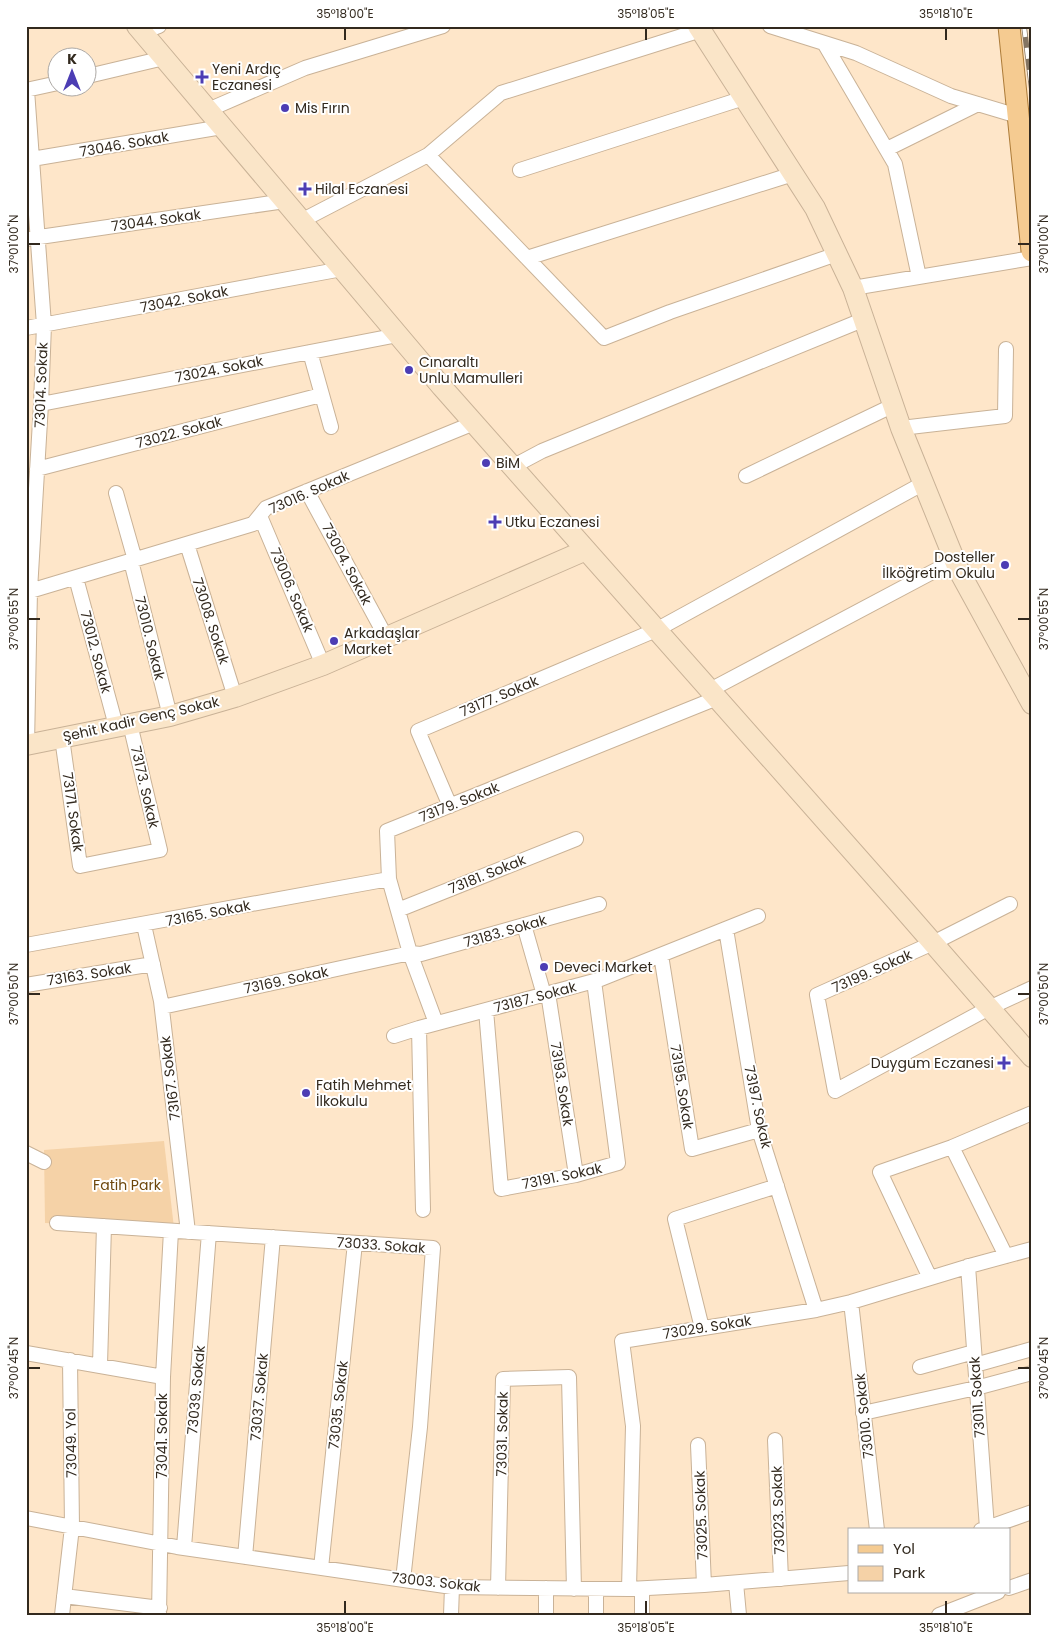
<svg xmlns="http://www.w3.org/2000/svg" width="1058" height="1641" font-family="Poppins,sans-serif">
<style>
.green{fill:#f5d2a7}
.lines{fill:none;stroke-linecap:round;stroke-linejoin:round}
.street-casing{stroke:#c9b297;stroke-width:16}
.secondary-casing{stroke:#c9b297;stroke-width:22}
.primary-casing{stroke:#ad7c39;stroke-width:23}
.street{stroke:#fff;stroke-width:14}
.secondary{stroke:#fae5c8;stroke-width:20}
.primary{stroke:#f5cb91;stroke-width:21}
.rail-casing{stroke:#847563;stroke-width:5.5}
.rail{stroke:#fff;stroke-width:4;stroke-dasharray:11;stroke-linecap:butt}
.ticks{fill:none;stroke:#32291e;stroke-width:2}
.poi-dot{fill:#4c3db4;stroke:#fff;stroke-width:2}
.labels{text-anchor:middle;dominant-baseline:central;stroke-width:4;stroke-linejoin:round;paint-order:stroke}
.poi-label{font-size:14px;fill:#32291e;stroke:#fff;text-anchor:start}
.street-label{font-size:14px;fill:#32291e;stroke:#fff}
.park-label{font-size:14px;fill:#6d470d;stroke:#fff}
.neatline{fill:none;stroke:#32291e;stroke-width:2}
.ticks-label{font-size:12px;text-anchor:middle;fill:#32291e}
</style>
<rect width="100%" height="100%" fill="#fee6c9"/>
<path class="green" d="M 164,1141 L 174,1228 L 45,1223 L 44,1150 Z"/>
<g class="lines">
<defs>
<path id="street" d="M 770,26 L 856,53 L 951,96 L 1018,116
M 143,32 L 159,26
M 824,43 L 895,164 L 919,277
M 88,76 L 164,58
M 26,90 L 58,83
M 208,110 L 305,68 L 443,26
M 887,149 L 978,104
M 428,155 L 501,93 L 701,30
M 26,160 L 222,127
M 520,170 L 744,98
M 301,221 L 428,155 L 604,338 L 670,312 L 837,254
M 26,239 L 285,201
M 527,258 L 793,174
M 853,288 L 1032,258
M 26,328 L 342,269
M 310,352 L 331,427
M 41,404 L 398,335
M 901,428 L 1005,416 L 1006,349
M 512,467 L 542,451 L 865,319
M 37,469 L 321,395
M 746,476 L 894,405
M 307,491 L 386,637
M 116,493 L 135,560
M 260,516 L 323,665
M 187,544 L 235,697
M 131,561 L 170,716
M 76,578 L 116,726
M 30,591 L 253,524 L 266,508 L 474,423
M 710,690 L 955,560
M 62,738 L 80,866 L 160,850 L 130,724
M 27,745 L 30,590 L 41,404 L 44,325 L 27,90
M 450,806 L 418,731 L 656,630 L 924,483
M 1010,904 L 933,943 L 817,995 L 835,1091 L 989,1008 L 1032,988
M 398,910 L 576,839
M 144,925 L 161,1001 L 188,1232
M 524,925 L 544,995
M 726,929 L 759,1130 L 816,1310
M 26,945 L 389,879
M 661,955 L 692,1149 L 759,1130
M 26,985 L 153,964
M 548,993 L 576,1175
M 162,1007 L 410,953 L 421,954 L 599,904
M 486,1010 L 501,1189 L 576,1175 L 618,1163 L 594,981
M 436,1023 L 410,953 L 389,879 L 387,831 L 717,698
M 419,1028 L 423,1210
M 394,1036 L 419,1028 L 598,980 L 758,916
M 952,1147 L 1006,1256
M 26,1153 L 44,1162
M 57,1223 L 433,1248 L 420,1427 L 403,1580
M 968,1266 L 987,1528
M 930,1278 L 880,1172 L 952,1147 L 1032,1113
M 851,1302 L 877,1530
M 702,1328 L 675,1219 L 777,1186
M 26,1353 L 163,1377 L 159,1615
M 100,1365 L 104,1226
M 975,1365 L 1032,1349
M 920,1367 L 974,1352
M 163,1377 L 171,1231
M 863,1413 L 976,1388 L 1032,1373
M 775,1440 L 781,1579
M 698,1445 L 704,1585
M 26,1518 L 177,1547 L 452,1587 L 629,1589 L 704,1585 L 849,1573
M 981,1530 L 1032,1512
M 184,1547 L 209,1233
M 245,1557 L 273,1237
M 321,1568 L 355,1243
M 736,1583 L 739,1615
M 498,1588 L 503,1379 L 569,1377 L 574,1589
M 546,1588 L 546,1615
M 1009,1588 L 1032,1580
M 596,1589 L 596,1615
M 629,1589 L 633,1426 L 622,1341 L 816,1310 L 851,1302 L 973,1265 L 1032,1249
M 64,1596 L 160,1608
M 62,1615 L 72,1527 L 70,1360
M 451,1615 L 452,1587
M 642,1615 L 642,1589
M 939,1615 L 998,1592"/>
<path id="secondary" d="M 137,26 L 442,387 L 899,904 L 1032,1057
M 698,26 L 815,208 L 853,288 L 901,428 L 959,571 L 1032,704
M 26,745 L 170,716 L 235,697 L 323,665 L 586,550"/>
<path id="primary" d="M 1009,26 L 1032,251"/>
</defs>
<use href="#street" class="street-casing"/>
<use href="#secondary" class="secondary-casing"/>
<use href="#primary" class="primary-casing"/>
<use href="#street" class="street"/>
<use href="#secondary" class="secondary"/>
<use href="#primary" class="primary"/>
<defs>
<path id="rail" d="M 1024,26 L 1032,91"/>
</defs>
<use href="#rail" class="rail-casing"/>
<use href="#rail" class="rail"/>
</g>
<path class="ticks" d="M 345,28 L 345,40M 646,28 L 646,40M 946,28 L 946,40M 28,244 L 40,244M 1018,244 L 1030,244M 28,619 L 40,619M 1018,619 L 1030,619M 28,994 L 40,994M 1018,994 L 1030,994M 28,1368 L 40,1368M 1018,1368 L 1030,1368M 345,1601 L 345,1614M 646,1601 L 646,1614M 946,1601 L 946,1614"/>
<g class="poi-dot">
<path d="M199.5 69.5h5v5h5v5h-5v5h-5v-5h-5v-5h5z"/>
<circle cx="285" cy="108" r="5"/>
<path d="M302.5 181.5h5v5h5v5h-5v5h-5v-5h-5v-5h5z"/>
<circle cx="409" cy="370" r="5"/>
<circle cx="486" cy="463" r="5"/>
<path d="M492.5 514.5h5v5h5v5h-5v5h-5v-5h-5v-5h5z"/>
<circle cx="1005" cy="565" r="5"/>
<circle cx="334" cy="641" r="5"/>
<circle cx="544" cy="967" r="5"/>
<path d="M1001.5 1055.5h5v5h5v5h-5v5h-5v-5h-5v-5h5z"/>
<circle cx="306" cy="1093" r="5"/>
</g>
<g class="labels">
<g class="poi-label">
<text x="212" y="69">Yeni Ardıç<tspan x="212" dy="16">Eczanesi</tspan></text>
<text x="295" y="108">Mis Fırın</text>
<text x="315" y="189">Hilal Eczanesi</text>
<text x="419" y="362">Cınaraltı<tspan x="419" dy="16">Unlu Mamulleri</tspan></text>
<text x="496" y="463">BiM</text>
<text x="505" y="522">Utku Eczanesi</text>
<text x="995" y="557" text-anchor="end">Dosteller<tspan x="995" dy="16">İlköğretim Okulu</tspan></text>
<text x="344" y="633">Arkadaşlar<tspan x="344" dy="16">Market</tspan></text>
<text x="554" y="967">Deveci Market</text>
<text x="994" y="1063" text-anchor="end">Duygum Eczanesi</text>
<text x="316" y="1085">Fatih Mehmet<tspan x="316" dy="16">İlkokulu</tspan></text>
</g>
<g class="street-label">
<text transform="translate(124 144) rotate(-10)">73046. Sokak</text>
<text transform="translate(156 220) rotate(-8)">73044. Sokak</text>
<text transform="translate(184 299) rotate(-11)">73042. Sokak</text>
<text transform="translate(219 369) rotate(-11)">73024. Sokak</text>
<text transform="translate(41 385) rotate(-88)">73014. Sokak</text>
<text transform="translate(179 432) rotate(-15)">73022. Sokak</text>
<text transform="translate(309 492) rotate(-24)">73016. Sokak</text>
<text transform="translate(347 564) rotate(62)">73004. Sokak</text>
<text transform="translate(292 590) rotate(67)">73006. Sokak</text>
<text transform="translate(211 621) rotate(72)">73008. Sokak</text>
<text transform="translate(150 638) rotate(76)">73010. Sokak</text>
<text transform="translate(96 652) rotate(75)">73012. Sokak</text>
<text transform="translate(499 696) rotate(-23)">73177. Sokak</text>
<text transform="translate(141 719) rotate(-13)">Şehit Kadir Genç Sokak</text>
<text transform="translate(145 787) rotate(77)">73173. Sokak</text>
<text transform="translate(459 802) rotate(-22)">73179. Sokak</text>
<text transform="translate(73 812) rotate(82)">73171. Sokak</text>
<text transform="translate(487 874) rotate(-22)">73181. Sokak</text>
<text transform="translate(208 913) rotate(-11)">73165. Sokak</text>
<text transform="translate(505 931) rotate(-16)">73183. Sokak</text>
<text transform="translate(872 971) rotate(-24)">73199. Sokak</text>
<text transform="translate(89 974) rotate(-9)">73163. Sokak</text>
<text transform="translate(286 980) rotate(-12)">73169. Sokak</text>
<text transform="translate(535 997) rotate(-15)">73187. Sokak</text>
<text transform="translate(170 1078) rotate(-97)">73167. Sokak</text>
<text transform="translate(562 1084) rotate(81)">73193. Sokak</text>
<text transform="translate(682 1087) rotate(81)">73195. Sokak</text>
<text transform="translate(758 1107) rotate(78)">73197. Sokak</text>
<text transform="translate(562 1176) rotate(-12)">73191. Sokak</text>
<text transform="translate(381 1245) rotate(4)">73033. Sokak</text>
<text transform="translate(707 1327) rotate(-9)">73029. Sokak</text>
<text transform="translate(196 1390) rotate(-85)">73039. Sokak</text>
<text transform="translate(259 1397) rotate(-85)">73037. Sokak</text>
<text transform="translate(977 1397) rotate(-94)">73011. Sokak</text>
<text transform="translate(338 1405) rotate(-84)">73035. Sokak</text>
<text transform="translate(864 1416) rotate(-96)">73010. Sokak</text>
<text transform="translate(502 1434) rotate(-89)">73031. Sokak</text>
<text transform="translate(162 1436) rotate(-90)">73041. Sokak</text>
<text transform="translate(71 1443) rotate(-91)">73049. Yol</text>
<text transform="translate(778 1510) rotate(-92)">73023. Sokak</text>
<text transform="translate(701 1515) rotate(-92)">73025. Sokak</text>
<text transform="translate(436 1582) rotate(6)">73003. Sokak</text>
</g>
<g class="park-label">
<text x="127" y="1185">Fatih Park</text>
</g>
</g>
<rect width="1058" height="1641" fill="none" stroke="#ffffff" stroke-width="55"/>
<rect x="848" y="1528" width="162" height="65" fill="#ffffff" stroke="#ada9a5"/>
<rect x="858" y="1545" width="25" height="8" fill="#f5cb91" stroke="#ada9a5"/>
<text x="893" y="1554" font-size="15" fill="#32291e">Yol</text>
<rect x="858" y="1566" width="25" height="15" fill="#f5d2a7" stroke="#ada9a5"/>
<text x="893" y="1578" font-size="15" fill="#32291e">Park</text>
<g transform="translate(72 72)"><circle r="24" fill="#ffffff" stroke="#ada9a5"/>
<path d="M0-4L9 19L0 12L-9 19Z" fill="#4c3db4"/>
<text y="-8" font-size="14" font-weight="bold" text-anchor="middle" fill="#32291e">K</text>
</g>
<rect x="28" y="28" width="1002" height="1586" class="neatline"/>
<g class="ticks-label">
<text x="345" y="18">35°18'00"E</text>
<text x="646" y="18">35°18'05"E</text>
<text x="946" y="18">35°18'10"E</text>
<text transform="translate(14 244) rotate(-90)" y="4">37°01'00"N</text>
<text transform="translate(1044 244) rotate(-90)" y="4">37°01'00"N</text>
<text transform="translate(14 619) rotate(-90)" y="4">37°00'55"N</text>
<text transform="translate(1044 619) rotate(-90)" y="4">37°00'55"N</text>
<text transform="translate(14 994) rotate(-90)" y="4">37°00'50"N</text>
<text transform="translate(1044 994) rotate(-90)" y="4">37°00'50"N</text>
<text transform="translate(14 1368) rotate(-90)" y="4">37°00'45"N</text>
<text transform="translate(1044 1368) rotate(-90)" y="4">37°00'45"N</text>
<text x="345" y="1632">35°18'00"E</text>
<text x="646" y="1632">35°18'05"E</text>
<text x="946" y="1632">35°18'10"E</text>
</g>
</svg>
